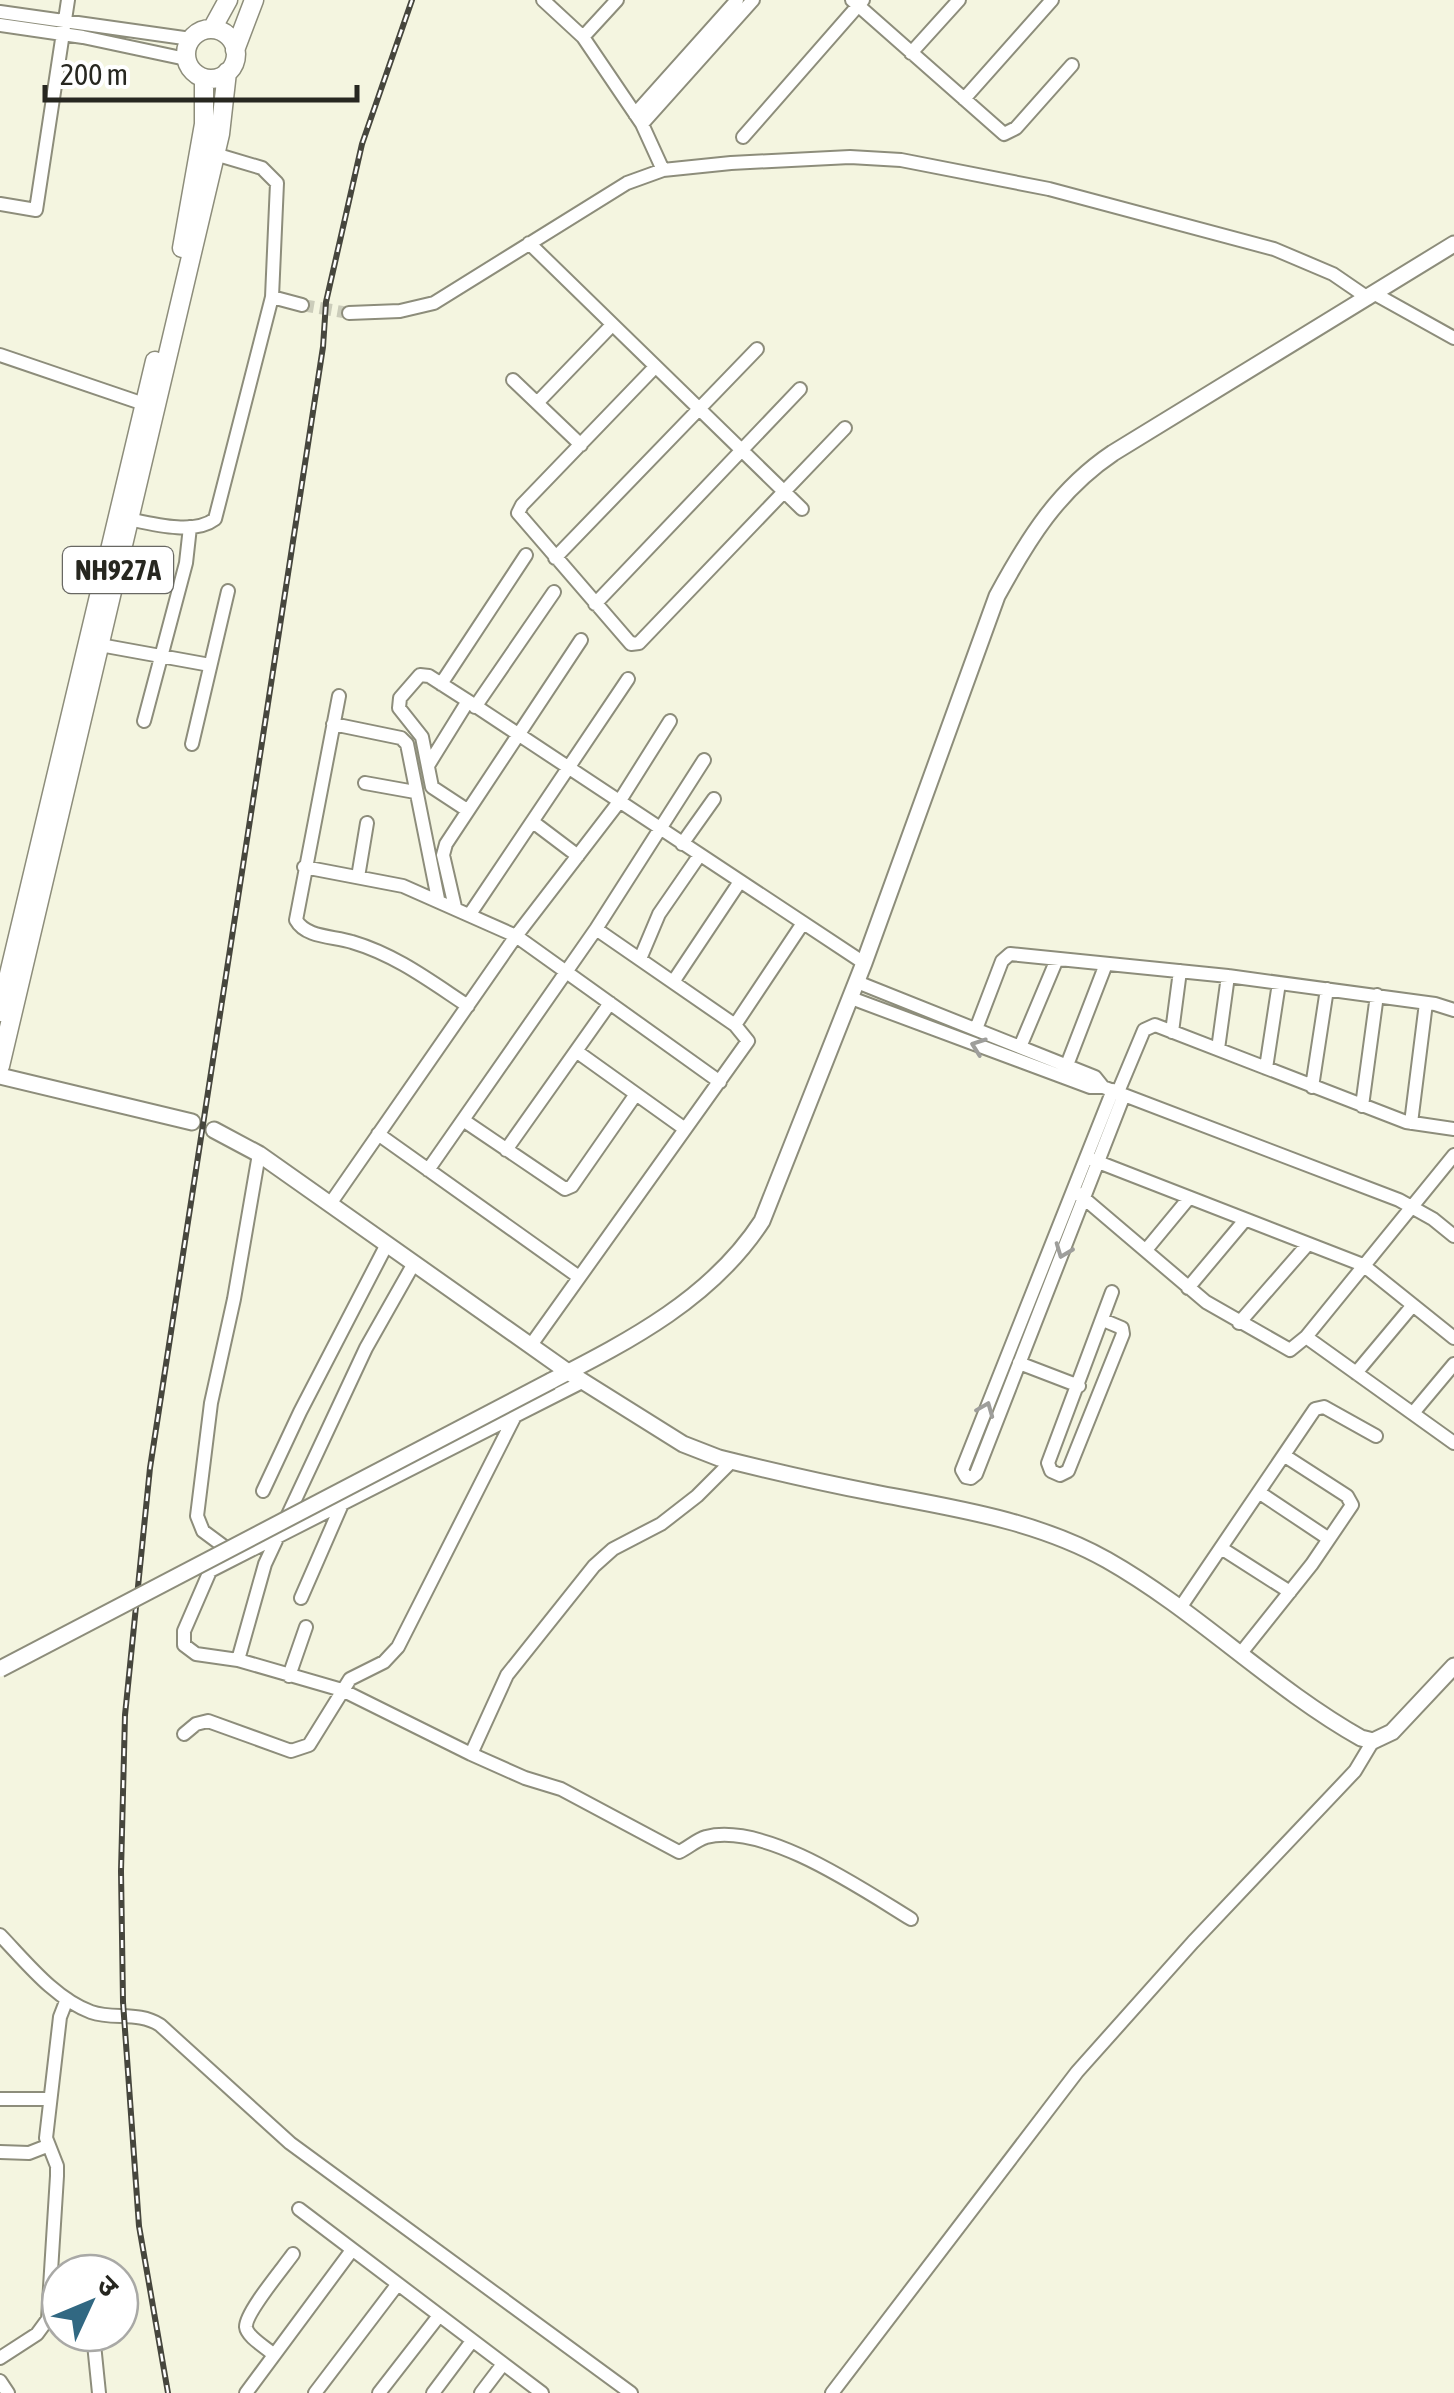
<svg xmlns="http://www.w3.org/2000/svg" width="1454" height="2393" font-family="'Asap Condensed','Noto Sans Devanagari',sans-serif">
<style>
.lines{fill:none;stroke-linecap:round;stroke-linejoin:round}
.minor-tunnel{stroke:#cbccba;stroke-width:12;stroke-dasharray:12 6;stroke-linecap:butt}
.minor-casing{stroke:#8d8d7b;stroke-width:16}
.major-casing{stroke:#8d8d7b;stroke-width:19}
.highway-casing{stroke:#8d8d7b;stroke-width:21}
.minor{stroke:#fff;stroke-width:12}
.major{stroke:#fff;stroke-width:15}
.highway{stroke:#fff;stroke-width:18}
.rail-casing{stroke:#46463d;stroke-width:6}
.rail{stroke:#fff;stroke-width:2.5;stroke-dasharray:8;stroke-linecap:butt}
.major-bridge-casing{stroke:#8d8d7b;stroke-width:19;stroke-linecap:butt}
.major-bridge{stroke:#fff;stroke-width:15}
.oneway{stroke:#9e9e9b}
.labels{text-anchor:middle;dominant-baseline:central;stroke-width:8;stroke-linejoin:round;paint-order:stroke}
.shield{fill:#fff;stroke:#686863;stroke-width:2.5}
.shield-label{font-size:28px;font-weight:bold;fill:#272720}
</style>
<rect width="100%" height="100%" fill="#f4f5e0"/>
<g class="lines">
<path class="minor-tunnel" d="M 302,305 L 349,313"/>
<defs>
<path id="minor" d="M 543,0 L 583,37 L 642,124 L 663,170
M 852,0 L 1004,134 L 1016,128 L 1072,65
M 0,12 L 191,39
M 0,25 L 83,37 L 186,59
M 583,37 L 617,0
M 911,53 L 959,0
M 964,99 L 1052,0
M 635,114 L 737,0
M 642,124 L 753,0
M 743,137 L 863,0
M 0,204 L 36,210 L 68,0
M 529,243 L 802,509
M 1375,294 L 1454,338
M 272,297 L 302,305
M 349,313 L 400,311 L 434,303 L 627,183 L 663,170 L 731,163 L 850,157 L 901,160 L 1049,189 L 1274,249 L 1333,274 L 1368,298
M 0,355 L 144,404
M 655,367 L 522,505 L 518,513 L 631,644 L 639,643 L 845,428
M 513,380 L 581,445
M 537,403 L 612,325
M 124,518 C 149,523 193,536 215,519 L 272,297 L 277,183 L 262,168 L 208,152
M 555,558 L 757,349
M 595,604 L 800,389
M 100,645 L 210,665
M 441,684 L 526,555
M 339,696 L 296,920 C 306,938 334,936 352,942 C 396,955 430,981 468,1006
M 475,707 L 554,592
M 144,721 L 186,563 L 190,527
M 333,724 L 401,738 L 407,744 L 438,899
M 192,744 L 228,591
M 429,764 L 468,701
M 365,783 L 415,792
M 467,810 L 432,787 L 422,737 L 399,708 L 400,698 L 420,675 L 429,676 L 468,701 L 864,963
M 533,822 L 578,856
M 682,844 L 714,799
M 304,867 L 403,886 L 516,936 L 720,1082
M 358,877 L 367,823
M 455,907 L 443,855 L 446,844 L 581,640
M 470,914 L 628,679
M 640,959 L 659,914 L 699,856
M 673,982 L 739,883
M 857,982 L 1095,1077 L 1103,1087
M 851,998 L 1090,1087 L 1103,1087 L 1399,1200 L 1433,1219 L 1454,1236
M 735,1025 L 803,923
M 976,1029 L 1002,961 L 1010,954 L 1228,976 L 1435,1004 L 1454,1010
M 1172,1032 L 1180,971
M 1020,1047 L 1057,959
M 1218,1049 L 1228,976
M 576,1051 L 685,1129
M 1067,1065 L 1106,964
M 1266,1068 L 1279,983
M 1312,1087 L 1327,989
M 1113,1090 L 962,1470 L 966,1477 L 971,1478 L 976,1474 L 1124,1095
M 1118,1092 L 1144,1030 L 1155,1025 L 1406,1122 L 1454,1129
M 1362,1106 L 1377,995
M 463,1120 L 565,1189 L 572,1186 L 636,1094
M 1411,1123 L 1426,1003
M 378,1134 L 579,1277
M 506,1150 L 610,1003
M 1093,1160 L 1363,1265 L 1454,1338
M 428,1170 L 596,929 L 704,760
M 1079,1194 L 1206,1302 L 1290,1350 L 1306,1337 L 1454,1155
M 330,1204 L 516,936 L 619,802 L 670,721
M 1146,1250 L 1189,1198
M 1188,1288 L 1245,1220
M 1103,1320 L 1122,1328 L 1123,1334 L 1068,1471 L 1060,1475 L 1051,1471 L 1048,1463 L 1112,1292
M 1239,1323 L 1308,1244
M 1306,1337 L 1454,1443
M 531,1345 L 748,1041 L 735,1025 L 596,929
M 1019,1363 L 1079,1386
M 1356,1373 L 1413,1305
M 582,1382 L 210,1571 L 184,1631 L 184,1645 L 196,1654 L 238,1660 L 342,1690 L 471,1754 L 525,1778 L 561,1789 L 679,1852 C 688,1848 696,1840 706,1837 C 765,1822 862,1889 911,1919
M 1413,1413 L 1454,1364
M 263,1491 L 300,1412 L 386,1246
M 1260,1493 L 1329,1539
M 1221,1548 L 1290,1592
M 234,1554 L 203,1531 L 197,1516 L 211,1403 L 234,1299 L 259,1154
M 301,1598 L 342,1504
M 1180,1608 L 1315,1409 L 1324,1407 L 1376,1436
M 1241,1653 L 1312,1564 L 1352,1505 L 1347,1496 L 1285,1456
M 238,1660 L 265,1564 L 366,1348 L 413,1265
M 289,1676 L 306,1627
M 184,1734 L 196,1724 L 208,1721 L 291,1751 L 309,1745 L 350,1679 L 384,1662 L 398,1647 L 515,1416
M 471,1754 L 507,1675 L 594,1566 L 613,1549 L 661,1524 L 697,1496 L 732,1461
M 0,1935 C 26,1962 55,1999 91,2012 C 114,2020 138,2011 160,2025 L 290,2143 L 631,2393
M 0,2099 L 49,2099
M 0,2152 L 29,2153 L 47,2146
M 299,2209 L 542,2393
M 90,2333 L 94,2344 L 99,2393
M 274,2355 C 267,2348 247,2337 246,2327 C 245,2313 284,2267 293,2254
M 0,2358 L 37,2334 L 48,2319 L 57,2176 L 57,2166 L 46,2138 L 60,2017 L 67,1999
M 0,2381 L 8,2393
M 246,2393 L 352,2250
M 315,2393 L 397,2285
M 379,2393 L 438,2317
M 433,2393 L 472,2341
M 481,2393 L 503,2364
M 832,2393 L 1077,2072 L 1193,1942 L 1355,1771 L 1373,1741"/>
<path id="major" d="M 0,1076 L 192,1122
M 214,1130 L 259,1154 L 568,1372 L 683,1444 L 719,1458 C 771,1471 823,1483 875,1493 C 953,1508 1036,1520 1107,1560 C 1197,1611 1272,1688 1361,1738 L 1373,1741 L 1392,1732 L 1454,1666
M 551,1381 C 631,1340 712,1298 762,1221 L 864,963 L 997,596 C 1028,539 1058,490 1113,453 L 1454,244"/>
<path id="highway" d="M 212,29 L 228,0
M186 54a25 25 0 1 1 50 0a25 25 0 1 1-50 0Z
M 235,50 L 254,0
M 182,248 L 204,124 L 204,78
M 0,1012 L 155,361
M 0,1066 L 220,134 L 227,72"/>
</defs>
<use href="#minor" class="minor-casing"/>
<use href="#major" class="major-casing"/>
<use href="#highway" class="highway-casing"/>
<use href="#minor" class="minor"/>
<use href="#major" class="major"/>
<use href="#highway" class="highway"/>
<defs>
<path id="rail" d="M 168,2393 L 139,2226 L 123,2002 L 121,1871 L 125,1715 L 150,1468 L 323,347 L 326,302 L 362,144 L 412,0"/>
</defs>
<use href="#rail" class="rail-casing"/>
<use href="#rail" class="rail"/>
<defs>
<path id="major-bridge" d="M 0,1669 L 551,1381"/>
</defs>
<use href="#major-bridge" class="major-bridge-casing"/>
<use href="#major-bridge" class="major-bridge"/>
</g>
<defs><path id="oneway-chevron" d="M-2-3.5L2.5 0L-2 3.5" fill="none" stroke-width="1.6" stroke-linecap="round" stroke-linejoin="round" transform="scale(2.5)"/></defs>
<g class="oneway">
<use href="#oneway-chevron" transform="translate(978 1046) rotate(-160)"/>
<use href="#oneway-chevron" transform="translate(1063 1251) rotate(111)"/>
<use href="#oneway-chevron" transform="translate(986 1409) rotate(-68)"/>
</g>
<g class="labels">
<rect class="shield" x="63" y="547" width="110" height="46" rx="8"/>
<g class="shield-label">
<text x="118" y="570">NH927A</text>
</g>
</g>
<g transform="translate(90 2303) rotate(46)"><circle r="48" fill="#ffffff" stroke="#a9a9a6" stroke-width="2.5"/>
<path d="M0-8L18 38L0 25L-18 38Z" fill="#316882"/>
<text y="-15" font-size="28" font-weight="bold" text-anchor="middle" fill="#272720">उ</text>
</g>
<path d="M45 85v15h312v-15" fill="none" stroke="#272720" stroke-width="5"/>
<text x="60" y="85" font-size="30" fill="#272720" stroke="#ffffff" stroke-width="8" paint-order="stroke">200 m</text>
</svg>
